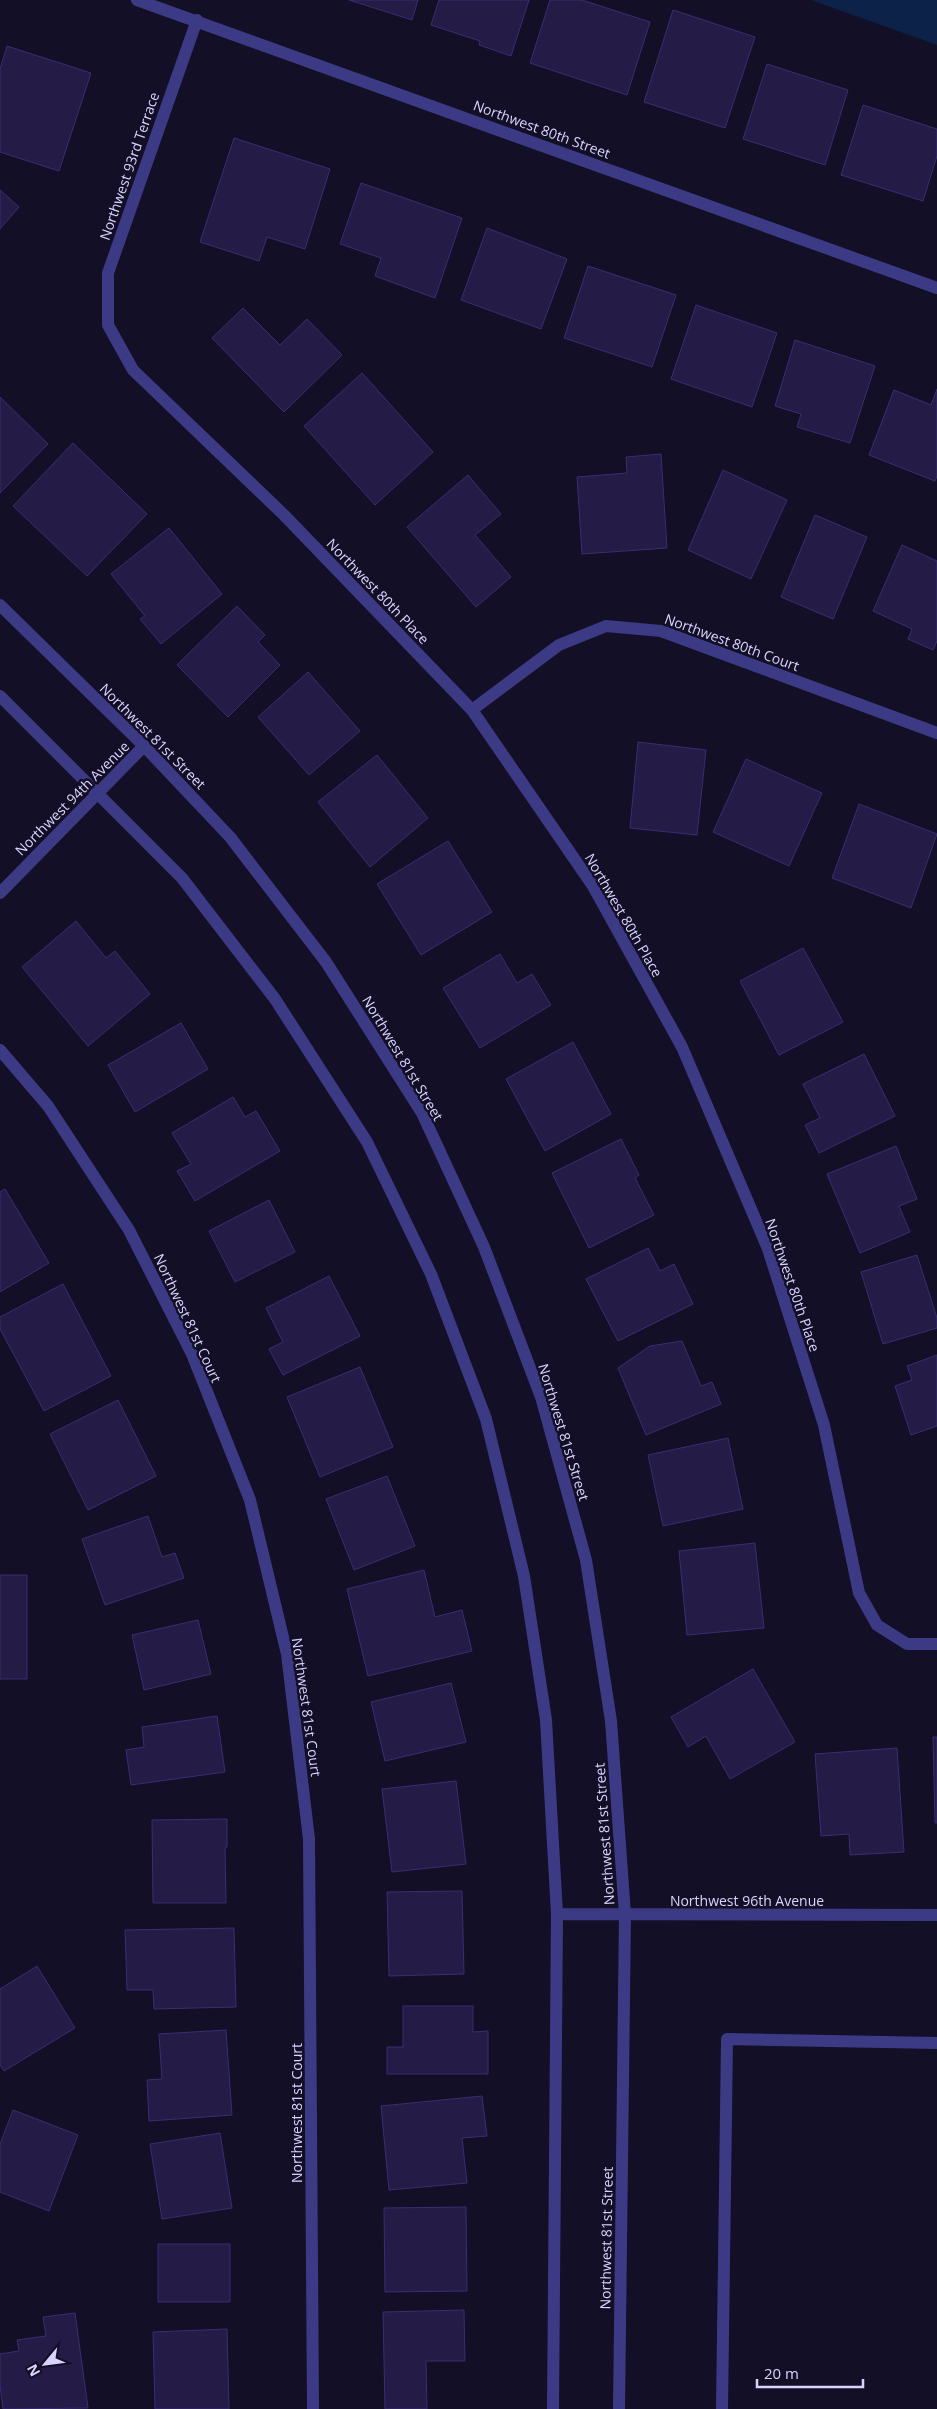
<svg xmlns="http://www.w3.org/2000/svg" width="937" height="2409" font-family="'Open Sans',sans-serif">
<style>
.water{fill:#0c2248}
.building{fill:#241b47;stroke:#3b2d73}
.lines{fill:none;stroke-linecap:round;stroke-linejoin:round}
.service{stroke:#3d3a85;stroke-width:12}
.minor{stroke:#3d3a85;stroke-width:12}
.tertiary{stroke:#3d3a85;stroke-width:12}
.labels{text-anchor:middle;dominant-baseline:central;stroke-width:5;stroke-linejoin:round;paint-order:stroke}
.street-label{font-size:14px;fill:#d9d4ff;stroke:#130f26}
</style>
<rect width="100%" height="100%" fill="#130f26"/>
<path class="water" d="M 811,0 L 937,0 L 937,45 Z"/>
<path class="building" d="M 349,0 L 418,0 L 412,20 Z
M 439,0 L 529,0 L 511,56 L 479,45 L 480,41 L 431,25 Z
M 550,0 L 582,0 L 650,22 L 627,95 L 530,63 Z
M 673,10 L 755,37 L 725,128 L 644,102 Z
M 7,46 L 91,73 L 59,171 L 0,152 L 0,69 Z
M 767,64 L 848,90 L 825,165 L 743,139 Z
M 863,105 L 937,129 L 937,156 L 923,201 L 841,175 Z
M 234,138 L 330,169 L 305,249 L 267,237 L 259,261 L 200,242 Z
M 361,183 L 462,218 L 435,298 L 375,276 L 381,258 L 340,244 Z
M 0,190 L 19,207 L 0,229 Z
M 487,228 L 567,259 L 541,329 L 461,300 Z
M 588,266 L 676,295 L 652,367 L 564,338 Z
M 696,305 L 777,333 L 752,407 L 671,379 Z
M 243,308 L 280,345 L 307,319 L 342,355 L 284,412 L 212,338 Z
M 795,340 L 875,366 L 850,443 L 797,427 L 801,414 L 775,406 Z
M 362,373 L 433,452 L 375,505 L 304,426 Z
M 937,389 L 937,476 L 935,481 L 869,455 L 894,390 L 931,405 Z
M 0,397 L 48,444 L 0,493 Z
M 73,443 L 147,514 L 87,576 L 13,506 Z
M 661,454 L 667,548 L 582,554 L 577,477 L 627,473 L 626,457 Z
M 723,470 L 787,500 L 751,579 L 688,550 Z
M 468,475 L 501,514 L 475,535 L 511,577 L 476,607 L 407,527 Z
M 815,515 L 867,537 L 833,619 L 781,597 Z
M 169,528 L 222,594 L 161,644 L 140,619 L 145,616 L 111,574 Z
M 902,545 L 937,561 L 937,641 L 933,650 L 908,639 L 912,629 L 873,611 Z
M 237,606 L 265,635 L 258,642 L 280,665 L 228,717 L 177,665 Z
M 308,672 L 360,731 L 309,775 L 258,717 Z
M 638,742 L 706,750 L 697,835 L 630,828 Z
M 377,755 L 428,818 L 370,867 L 318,802 Z
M 746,759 L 822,793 L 789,866 L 713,832 Z
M 859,804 L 937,834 L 911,908 L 832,878 Z
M 448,841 L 492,912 L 421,955 L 377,884 Z
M 76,921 L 106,958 L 115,951 L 150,994 L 88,1046 L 22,967 Z
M 803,948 L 843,1022 L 779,1055 L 740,981 Z
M 500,954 L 517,983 L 532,974 L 551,1005 L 480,1048 L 443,988 Z
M 181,1023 L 208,1069 L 135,1112 L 108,1065 Z
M 573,1042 L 611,1114 L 545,1151 L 506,1079 Z
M 864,1054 L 895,1116 L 819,1153 L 805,1125 L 820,1118 L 803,1084 Z
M 233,1097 L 245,1117 L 256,1111 L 280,1151 L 195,1201 L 177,1171 L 191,1164 L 172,1133 Z
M 621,1139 L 639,1175 L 635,1178 L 654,1215 L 589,1248 L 552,1173 Z
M 896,1146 L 917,1199 L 899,1206 L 910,1232 L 860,1253 L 827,1174 Z
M 5,1189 L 49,1263 L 0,1292 L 0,1192 Z
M 269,1200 L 295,1252 L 235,1282 L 209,1231 Z
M 648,1248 L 660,1271 L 674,1264 L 693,1304 L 618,1341 L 586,1279 Z
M 917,1255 L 937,1318 L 937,1328 L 883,1344 L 861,1272 Z
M 329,1276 L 360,1336 L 283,1375 L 269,1349 L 283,1342 L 266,1308 Z
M 63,1284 L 111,1376 L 44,1411 L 0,1329 L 0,1317 Z
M 682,1341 L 701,1386 L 712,1382 L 721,1404 L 646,1435 L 618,1368 L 650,1346 Z
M 937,1355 L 937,1426 L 911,1435 L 895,1386 L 912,1380 L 907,1366 Z
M 360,1367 L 393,1447 L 320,1477 L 287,1397 Z
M 118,1400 L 156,1476 L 88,1510 L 50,1434 Z
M 728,1438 L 743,1509 L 663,1526 L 648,1455 Z
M 387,1476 L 415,1546 L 354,1570 L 326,1499 Z
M 148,1516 L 162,1557 L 175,1553 L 184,1578 L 105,1605 L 82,1539 Z
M 755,1543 L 764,1628 L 687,1635 L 679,1551 Z
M 424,1570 L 435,1617 L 462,1610 L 472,1651 L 368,1676 L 347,1589 Z
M 0,1575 L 27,1575 L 27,1679 L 0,1679 Z
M 198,1620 L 211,1674 L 144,1690 L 132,1635 Z
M 753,1669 L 795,1742 L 730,1779 L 706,1736 L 688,1747 L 671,1717 Z
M 451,1683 L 466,1742 L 385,1761 L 371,1702 Z
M 217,1716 L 225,1772 L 131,1785 L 126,1750 L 144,1747 L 142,1727 Z
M 933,1737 L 937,1737 L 937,1823 L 935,1823 Z
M 897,1748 L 904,1852 L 850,1855 L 849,1834 L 821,1836 L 815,1754 Z
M 456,1781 L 466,1864 L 392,1872 L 382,1789 Z
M 227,1819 L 227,1847 L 225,1848 L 226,1903 L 153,1903 L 152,1820 Z
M 462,1891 L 464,1974 L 389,1976 L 387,1892 Z
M 234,1928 L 236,2007 L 154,2009 L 153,1990 L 127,1990 L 125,1930 Z
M 37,1966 L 75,2028 L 4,2071 L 0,2065 L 0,1989 Z
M 403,2006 L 473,2006 L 473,2032 L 488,2031 L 488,2074 L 387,2074 L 387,2047 L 403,2047 Z
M 226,2030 L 232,2115 L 149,2121 L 147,2080 L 162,2079 L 159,2034 Z
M 482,2096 L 487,2136 L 462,2138 L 467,2183 L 389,2190 L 381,2106 Z
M 13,2110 L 78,2135 L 49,2211 L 0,2192 L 0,2144 Z
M 220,2133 L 232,2208 L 162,2219 L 150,2144 Z
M 466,2207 L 467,2291 L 385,2292 L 384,2208 Z
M 158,2244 L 230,2244 L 230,2302 L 158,2302 Z
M 464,2310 L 465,2361 L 426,2361 L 427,2409 L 385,2409 L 383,2312 Z
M 75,2313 L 88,2408 L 3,2409 L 0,2385 L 0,2354 L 19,2351 L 17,2340 L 46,2336 L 43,2317 Z
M 227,2329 L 229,2409 L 155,2409 L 153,2332 Z"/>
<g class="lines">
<path class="service" d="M 722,2409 L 727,2039 L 937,2043"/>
<path class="minor" d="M 137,0 L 937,288
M 197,20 L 108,273 L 108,325 L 133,370 L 284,515 L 472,710 L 593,886 L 682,1047 L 768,1249 L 824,1425 L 859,1593 L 877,1625 L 907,1644 L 937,1644
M 472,710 L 559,645 L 606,626 L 661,631 L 937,733
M 0,893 L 144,746
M 0,1050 L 48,1106 L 129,1230 L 192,1354 L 250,1500 L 287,1654 L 309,1839 L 313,2409"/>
<path class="tertiary" d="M 0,605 L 144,746 L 230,837 L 326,962 L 422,1113 L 484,1247 L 541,1397 L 586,1560 L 611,1721 L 625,1914 L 619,2409
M 0,696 L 182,878 L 275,999 L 367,1142 L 431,1274 L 486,1419 L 524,1576 L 546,1720 L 557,1914 L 553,2409
M 557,1914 L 937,1915"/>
</g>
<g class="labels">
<g class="street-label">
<text transform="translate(542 129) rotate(20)">Northwest 80th Street</text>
<text transform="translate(129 166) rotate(-71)">Northwest 93rd Terrace</text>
<text transform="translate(378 591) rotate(46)">Northwest 80th Place</text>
<text transform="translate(732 642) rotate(20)">Northwest 80th Court</text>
<text transform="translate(153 736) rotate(45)">Northwest 81st Street</text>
<text transform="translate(72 798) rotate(-45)">Northwest 94th Avenue</text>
<text transform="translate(624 915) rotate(60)">Northwest 80th Place</text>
<text transform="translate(403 1058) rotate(59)">Northwest 81st Street</text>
<text transform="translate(793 1285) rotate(71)">Northwest 80th Place</text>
<text transform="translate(188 1318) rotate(65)">Northwest 81st Court</text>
<text transform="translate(564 1432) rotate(73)">Northwest 81st Street</text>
<text transform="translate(307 1707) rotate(82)">Northwest 81st Court</text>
<text transform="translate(604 1834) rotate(-94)">Northwest 81st Street</text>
<text x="747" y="1900">Northwest 96th Avenue</text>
<text transform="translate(296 2113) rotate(-90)">Northwest 81st Court</text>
<text transform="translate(606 2238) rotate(-89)">Northwest 81st Street</text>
</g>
</g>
<g transform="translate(45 2364) rotate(241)" stroke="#130f26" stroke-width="4" paint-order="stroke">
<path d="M0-4L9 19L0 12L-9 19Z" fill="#d9d4ff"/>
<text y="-8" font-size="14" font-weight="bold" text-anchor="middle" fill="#d9d4ff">N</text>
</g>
<path d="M757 2379v8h106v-8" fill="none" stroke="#d9d4ff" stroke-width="2.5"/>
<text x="764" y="2379" font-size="15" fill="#d9d4ff" stroke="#130f26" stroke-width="4" paint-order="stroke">20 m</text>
</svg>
